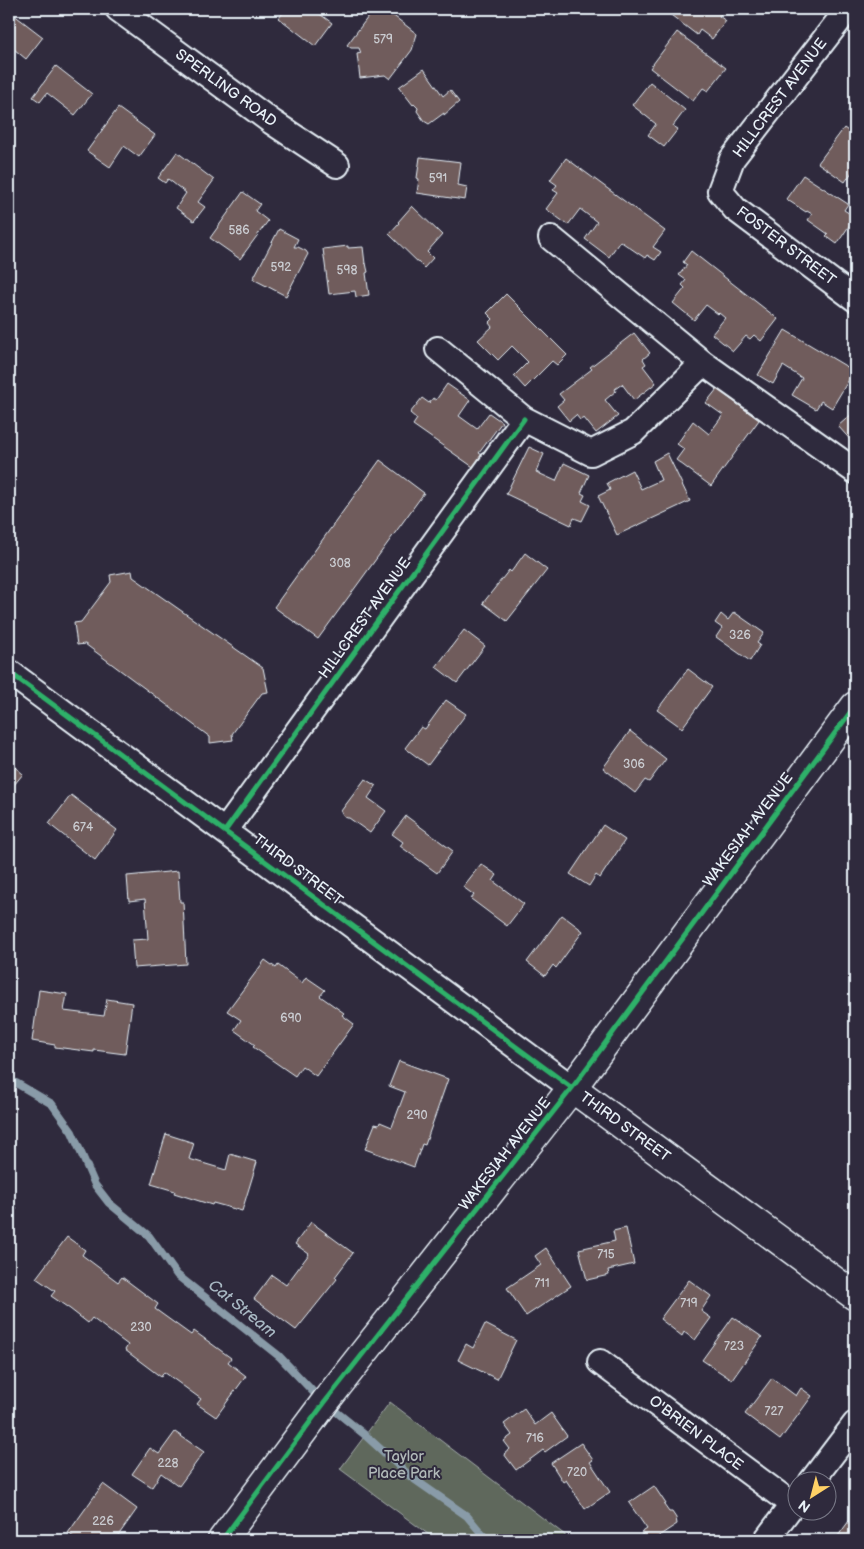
<svg xmlns="http://www.w3.org/2000/svg" width="864" height="1549" font-family="'Balsamiq Sans',sans-serif">
<style>
.green{fill:#5e675b;stroke:#a3acaa}
.lines{fill:none;stroke-linecap:round;stroke-linejoin:round}
.stream{stroke:#899ba8;stroke-width:8}
.building{fill:#6f5c5c;stroke:#e8f1f8}
.minor-casing{stroke:#e8f1f8;stroke-width:28}
.major-casing{stroke:#e8f1f8;stroke-width:31}
.minor{stroke:#2f2a3d;stroke-width:24}
.major{stroke:#2f2a3d;stroke-width:28}
.cycleway-casing{stroke:#2f2a3d;stroke-width:8}
.cycleway{stroke:#2db169;stroke-width:5}
.labels{text-anchor:middle;dominant-baseline:central;stroke-width:4;stroke-linejoin:round;paint-order:stroke}
.number-label{font-size:12px;fill:#caccd1}
.street-label{font-size:15px;fill:#e8f1f8;stroke:#2f2a3d}
.park-label{font-size:15px;fill:#b1bab9;stroke:#2f2a3d}
.water-label{font-size:16px;font-style:italic;fill:#a8b8c3;stroke:#2f2a3d}
</style>
<rect width="100%" height="100%" fill="#2f2a3d"/>
<filter id="ink" filterUnits="userSpaceOnUse"><feTurbulence type="fractalNoise" baseFrequency=".02" numOctaves="2"/><feDisplacementMap in="SourceGraphic" scale="10" xChannelSelector="R" yChannelSelector="G"/><feConvolveMatrix kernelMatrix="1 2 1 2 8 2 1 2 1" color-interpolation-filters="sRGB"/></filter>
<g filter="url(#ink)">
<path class="green" d="M 390,1402 L 565,1535 L 565,1540 L 436,1540 L 340,1469 Z"/>
<g class="lines">
<path class="stream" d="M 9,1082 L 16,1083 L 52,1104 L 72,1132 L 95,1185 L 109,1203 L 149,1236 L 177,1275 L 279,1356 L 318,1397 L 365,1435 L 411,1477 L 467,1516 L 487,1540"/>
</g>
<path class="building" d="M 286,9 L 313,9 L 332,23 L 315,46 L 279,18 Z
M 374,9 L 387,9 L 386,10 L 417,34 L 412,50 L 390,79 L 385,75 L 360,78 L 357,54 L 361,53 L 359,48 L 351,48 L 347,45 Z
M 663,9 L 725,9 L 719,16 L 726,21 L 712,39 L 700,30 L 697,35 Z
M 9,11 L 43,37 L 26,59 L 9,45 Z
M 677,32 L 726,68 L 708,91 L 703,88 L 693,101 L 650,68 Z
M 56,66 L 92,94 L 75,115 L 47,93 L 40,102 L 33,97 Z
M 424,69 L 443,96 L 450,90 L 459,102 L 444,115 L 444,113 L 429,124 L 424,121 L 417,111 L 418,108 L 414,104 L 413,105 L 399,87 Z
M 650,82 L 685,110 L 673,126 L 678,129 L 664,147 L 648,135 L 656,124 L 632,105 Z
M 855,102 L 855,118 L 848,112 Z
M 118,108 L 155,135 L 139,157 L 124,146 L 110,167 L 87,151 Z
M 844,128 L 855,136 L 855,168 L 845,182 L 818,163 Z
M 177,152 L 214,180 L 198,202 L 205,207 L 194,221 L 176,208 L 186,193 L 168,179 L 165,183 L 158,178 Z
M 420,157 L 461,162 L 458,185 L 467,187 L 465,200 L 417,193 L 419,179 L 417,178 Z
M 566,158 L 665,231 L 653,247 L 661,252 L 655,260 L 647,255 L 645,258 L 620,241 L 609,257 L 585,239 L 597,222 L 580,209 L 568,225 L 546,209 L 558,193 L 553,190 L 557,185 L 550,180 Z
M 803,175 L 848,204 L 844,210 L 855,217 L 837,244 L 826,236 L 828,234 L 808,220 L 812,214 L 807,211 L 806,212 L 786,199 Z
M 243,192 L 260,204 L 255,211 L 268,221 L 240,259 L 210,238 Z
M 412,206 L 442,235 L 427,252 L 433,258 L 424,268 L 389,234 L 399,223 L 398,222 Z
M 279,229 L 298,239 L 294,247 L 298,247 L 306,251 L 308,254 L 286,296 L 253,279 Z
M 348,246 L 348,248 L 363,247 L 365,264 L 366,263 L 367,268 L 368,272 L 366,273 L 369,295 L 356,297 L 355,291 L 329,294 L 323,249 Z
M 691,251 L 778,319 L 761,341 L 754,335 L 750,339 L 746,336 L 733,351 L 712,334 L 725,318 L 719,313 L 718,314 L 706,305 L 694,320 L 673,303 L 685,288 L 682,285 L 686,280 L 679,275 L 687,265 L 683,262 Z
M 506,294 L 567,355 L 557,365 L 552,361 L 525,388 L 514,376 L 528,362 L 512,346 L 498,360 L 478,340 L 492,327 L 489,323 L 493,319 L 487,313 Z
M 785,330 L 854,371 L 832,408 L 821,401 L 816,409 L 792,395 L 802,378 L 783,366 L 773,384 L 758,375 Z
M 634,333 L 650,353 L 643,359 L 646,364 L 643,366 L 656,383 L 634,400 L 622,384 L 615,389 L 616,391 L 605,400 L 618,416 L 596,433 L 584,418 L 580,420 L 576,415 L 569,421 L 557,406 L 564,400 L 559,394 L 592,369 L 590,367 Z
M 447,384 L 470,400 L 459,416 L 477,429 L 489,413 L 502,422 L 479,453 L 485,457 L 476,469 L 413,425 L 417,419 L 410,413 L 422,398 L 429,403 L 433,398 L 436,400 Z
M 717,389 L 759,420 L 711,486 L 676,460 L 684,449 L 677,444 L 693,421 L 709,434 L 723,415 L 706,403 Z
M 855,406 L 855,445 L 838,426 L 853,413 L 851,410 Z
M 529,447 L 544,454 L 536,472 L 556,481 L 564,463 L 589,475 L 581,493 L 585,495 L 582,501 L 590,505 L 582,521 L 574,518 L 571,525 L 506,494 Z
M 667,453 L 690,501 L 617,535 L 598,496 L 610,490 L 607,483 L 632,470 L 641,489 L 661,480 L 653,461 Z
M 380,460 L 424,493 L 318,639 L 274,607 Z
M 525,553 L 547,570 L 507,621 L 483,603 L 509,570 L 511,572 Z
M 132,571 L 133,577 L 263,668 L 268,692 L 262,693 L 232,734 L 233,740 L 210,743 L 210,737 L 85,644 L 77,645 L 74,623 L 81,622 L 111,582 L 110,575 Z
M 734,612 L 764,633 L 757,643 L 760,645 L 750,661 L 716,637 L 722,628 L 715,623 L 721,614 L 728,620 Z
M 464,630 L 485,646 L 457,683 L 436,667 Z
M 688,669 L 712,687 L 682,728 L 657,710 Z
M 446,700 L 466,714 L 428,765 L 405,748 L 421,727 L 425,729 Z
M 630,731 L 666,759 L 649,782 L 645,780 L 635,793 L 603,768 Z
M 9,762 L 23,774 L 9,791 Z
M 365,779 L 376,786 L 368,798 L 386,811 L 370,833 L 349,818 L 347,818 L 343,815 L 341,811 Z
M 71,795 L 117,830 L 95,860 L 49,824 Z
M 406,816 L 453,851 L 437,873 L 400,846 L 403,842 L 392,834 Z
M 603,825 L 625,840 L 600,878 L 596,875 L 589,886 L 570,874 Z
M 481,864 L 497,875 L 493,881 L 524,904 L 507,926 L 471,899 L 474,895 L 463,887 Z
M 178,871 L 180,902 L 183,902 L 186,964 L 134,968 L 132,940 L 148,939 L 145,899 L 129,901 L 127,876 Z
M 562,915 L 583,931 L 556,968 L 553,965 L 545,976 L 527,962 Z
M 265,960 L 276,968 L 278,965 L 302,983 L 306,977 L 325,990 L 320,996 L 344,1013 L 342,1015 L 354,1024 L 316,1076 L 302,1066 L 295,1076 L 253,1047 L 255,1045 L 234,1030 L 241,1020 L 227,1011 Z
M 39,990 L 67,994 L 64,1011 L 104,1016 L 107,999 L 132,1003 L 125,1054 L 94,1050 L 94,1052 L 55,1047 L 55,1045 L 32,1041 Z
M 399,1061 L 448,1079 L 425,1145 L 422,1144 L 414,1167 L 365,1149 L 375,1124 L 379,1125 L 380,1122 L 392,1127 L 405,1092 L 389,1086 Z
M 166,1134 L 194,1143 L 189,1159 L 226,1170 L 230,1154 L 257,1162 L 242,1211 L 213,1203 L 212,1205 L 174,1193 L 175,1191 L 151,1184 Z
M 9,1202 L 17,1208 L 9,1220 Z
M 311,1222 L 353,1253 L 335,1277 L 337,1279 L 296,1330 L 254,1299 L 272,1275 L 286,1285 L 309,1254 L 295,1244 Z
M 626,1228 L 634,1264 L 608,1270 L 609,1275 L 587,1280 L 579,1249 L 615,1241 L 613,1231 Z
M 67,1237 L 85,1250 L 82,1255 L 118,1282 L 122,1277 L 158,1304 L 155,1309 L 191,1335 L 194,1331 L 231,1358 L 228,1362 L 246,1376 L 216,1417 L 197,1404 L 201,1399 L 164,1372 L 161,1377 L 125,1350 L 128,1345 L 92,1318 L 88,1323 L 70,1309 L 51,1296 L 55,1291 L 36,1278 Z
M 546,1248 L 571,1286 L 526,1316 L 507,1288 L 541,1265 L 535,1256 Z
M 689,1280 L 711,1296 L 701,1311 L 711,1318 L 695,1340 L 684,1332 L 682,1336 L 660,1319 Z
M 733,1317 L 762,1337 L 732,1380 L 702,1360 Z
M 485,1324 L 516,1340 L 497,1379 L 458,1360 L 466,1344 L 473,1348 Z
M 772,1378 L 796,1396 L 801,1388 L 812,1396 L 780,1440 L 745,1414 Z
M 524,1409 L 535,1425 L 551,1413 L 567,1436 L 545,1452 L 543,1450 L 516,1470 L 504,1454 L 510,1449 L 504,1441 L 512,1435 L 504,1424 Z
M 175,1432 L 204,1452 L 179,1486 L 161,1473 L 152,1487 L 132,1474 L 150,1448 L 159,1454 Z
M 581,1443 L 593,1460 L 590,1462 L 610,1492 L 585,1509 L 566,1480 L 563,1482 L 551,1463 Z
M 103,1484 L 137,1509 L 115,1540 L 78,1540 L 68,1533 Z
M 654,1486 L 666,1504 L 664,1505 L 669,1512 L 672,1512 L 676,1518 L 677,1524 L 654,1539 L 653,1538 L 646,1540 L 641,1533 L 647,1529 L 629,1503 Z
M 849,1521 L 855,1526 L 855,1540 L 835,1540 Z"/>
<g class="lines">
<defs>
<path id="minor" d="M 118,9 L 272,122 L 337,165
M 848,9 L 732,159 L 720,191 L 735,209 L 855,299
M 551,238 L 703,363 L 855,471
M 438,349 L 524,419 L 591,453 L 633,432 L 703,363
M 9,672 L 572,1088
M 225,831 L 524,419
M 600,1362 L 793,1505
M 811,1482 L 855,1424
M 766,1540 L 796,1500"/>
<path id="major" d="M 572,1088 L 855,1296
M 222,1540 L 325,1402 L 572,1088 L 855,706"/>
</defs>
<use href="#minor" class="minor-casing"/>
<use href="#major" class="major-casing"/>
<use href="#minor" class="minor"/>
<use href="#major" class="major"/>
<defs>
<path id="cycleway" d="M 9,672 L 572,1088
M 225,831 L 524,419
M 222,1540 L 325,1402 L 572,1088 L 855,706"/>
</defs>
<use href="#cycleway" class="cycleway-casing"/>
<use href="#cycleway" class="cycleway"/>
</g>
</g>
<g class="labels">
<g class="number-label">
<text x="383" y="39">579</text>
<text x="438" y="178">591</text>
<text x="239" y="230">586</text>
<text x="281" y="267">592</text>
<text x="347" y="270">598</text>
<text x="340" y="563">308</text>
<text x="740" y="635">326</text>
<text x="634" y="764">306</text>
<text x="83" y="827">674</text>
<text x="291" y="1018">690</text>
<text x="417" y="1115">290</text>
<text x="606" y="1254">715</text>
<text x="542" y="1283">711</text>
<text x="689" y="1303">719</text>
<text x="141" y="1327">230</text>
<text x="734" y="1346">723</text>
<text x="774" y="1411">727</text>
<text x="535" y="1438">716</text>
<text x="168" y="1463">228</text>
<text x="577" y="1472">720</text>
<text x="103" y="1521">226</text>
</g>
<g class="street-label">
<text transform="translate(226 88) rotate(36)">SPERLING ROAD</text>
<text transform="translate(780 98) rotate(-53)">HILLCREST AVENUE</text>
<text transform="translate(786 246) rotate(37)">FOSTER STREET</text>
<text transform="translate(365 618) rotate(-54)">HILLCREST AVENUE</text>
<text transform="translate(748 830) rotate(-53)">WAKESIAH AVENUE</text>
<text transform="translate(298 870) rotate(37)">THIRD STREET</text>
<text transform="translate(625 1127) rotate(36)">THIRD STREET</text>
<text transform="translate(505 1154) rotate(-52)">WAKESIAH AVENUE</text>
<text transform="translate(696 1433) rotate(37)">O'BRIEN PLACE</text>
</g>
<g class="park-label">
<text x="404" y="1456">Taylor<tspan x="404" dy="17">Place Park</tspan></text>
</g>
<g class="water-label">
<text transform="translate(242 1309) rotate(39)">Cat Stream</text>
</g>
</g>
<rect width="864" height="1549" fill="none" stroke="#2f2a3d" stroke-width="30"/>
<rect x="15" y="15" width="834" height="1519" fill="none" stroke="#e8f1f8" stroke-width="2" filter="url(#ink)"/>
<g transform="translate(812 1496) rotate(216)"><circle r="24" fill="#2f2a3d" stroke="#797a88"/>
<path d="M0-4L9 19L0 12L-9 19Z" fill="#ffd166"/>
<text y="-8" font-size="14" font-weight="bold" text-anchor="middle" fill="#e8f1f8">N</text>
</g>
</svg>
